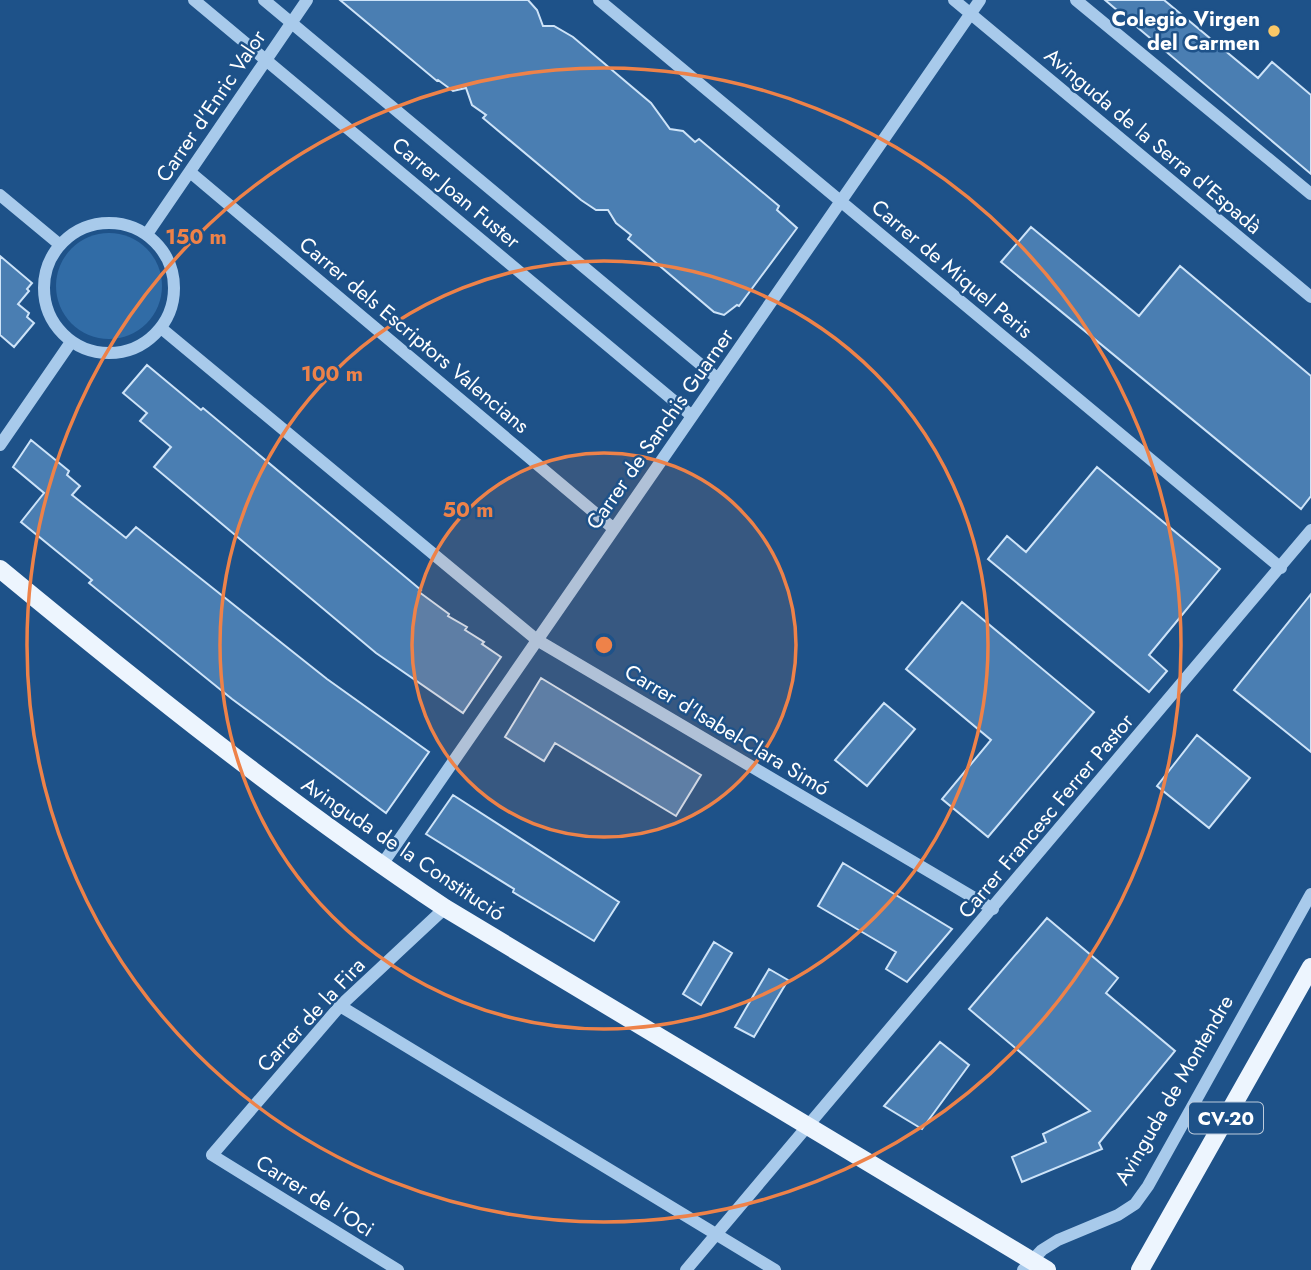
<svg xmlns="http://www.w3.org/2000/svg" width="1311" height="1270" font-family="Jost,sans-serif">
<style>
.green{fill:#316ca6}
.building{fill:#4a7eb2;stroke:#cde3f8;stroke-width:2}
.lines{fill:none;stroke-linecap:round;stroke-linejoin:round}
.minor{stroke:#a8caeb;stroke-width:12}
.major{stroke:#edf5fe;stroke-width:18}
.ring{fill:none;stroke:#ee8249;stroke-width:3.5}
.poi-dot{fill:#fac867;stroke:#1e5289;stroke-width:2.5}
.labels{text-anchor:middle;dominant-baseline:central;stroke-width:5;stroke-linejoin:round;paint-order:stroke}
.shield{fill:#1e5289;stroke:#bccbdc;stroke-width:2}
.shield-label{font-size:19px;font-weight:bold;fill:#fff}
.poi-label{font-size:21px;font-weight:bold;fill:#fff;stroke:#1e5289;text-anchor:end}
.street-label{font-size:21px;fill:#fff;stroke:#1e5289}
.centre{fill:#ee8249;stroke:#1e5289;stroke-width:3.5}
.ring-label{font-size:21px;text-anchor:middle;font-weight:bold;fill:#ee8249;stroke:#1e5289;stroke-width:5;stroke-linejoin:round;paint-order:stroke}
</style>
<rect width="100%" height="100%" fill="#1e5289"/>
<path class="green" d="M56 286a53 53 0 1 1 106 0a53 53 0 1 1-106 0Z"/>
<path class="building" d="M 340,0 L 528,0 L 537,10 L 543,26 L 554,26 L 573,37 L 651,103 L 670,129 L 683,131 L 695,142 L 699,139 L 779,206 L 777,210 L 797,228 L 739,306 L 737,305 L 724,315 L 714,312 L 628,239 L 631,235 L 616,223 L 608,210 L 596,210 L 581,200 L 483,118 L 486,115 L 472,105 L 466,88 L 453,91 L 438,80 L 437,81 Z
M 1105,0 L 1164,0 L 1258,78 L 1272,62 L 1311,95 L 1311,174 Z
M 1031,227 L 1139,316 L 1180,266 L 1311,376 L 1311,496 L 1301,509 L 1001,262 Z
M 0,256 L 32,283 L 27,289 L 29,291 L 18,304 L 29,313 L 27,317 L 34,323 L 14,347 L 0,335 Z
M 147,365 L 201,410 L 203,408 L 421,590 L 419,592 L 449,614 L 448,616 L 467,627 L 465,630 L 484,642 L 482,644 L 501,657 L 463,713 L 376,653 L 154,467 L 171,447 L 140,421 L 147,413 L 123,393 Z
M 31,440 L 69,471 L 67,475 L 80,486 L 72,495 L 126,538 L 136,527 L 327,679 L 429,752 L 386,813 L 232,699 L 89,583 L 92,580 L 21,522 L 44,493 L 13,467 Z
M 1097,467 L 1220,569 L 1149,655 L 1167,671 L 1149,692 L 988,559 L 1007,536 L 1026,552 Z
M 1311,594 L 1311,752 L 1234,690 Z
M 962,602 L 1094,712 L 988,837 L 942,799 L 991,740 L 906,669 Z
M 541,678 L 701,775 L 676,816 L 555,743 L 544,761 L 505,737 Z
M 884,703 L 915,729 L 867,786 L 835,760 Z
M 1197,735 L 1250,778 L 1209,828 L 1157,786 Z
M 453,795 L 619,902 L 594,941 L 513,892 L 514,889 L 426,834 Z
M 843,863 L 952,929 L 907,982 L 886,969 L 896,952 L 818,906 Z
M 1047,918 L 1118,978 L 1106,993 L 1175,1051 L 1099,1143 L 1102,1149 L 1022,1182 L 1012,1157 L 1046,1142 L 1043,1134 L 1090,1111 L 969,1009 Z
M 714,942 L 732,953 L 701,1005 L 683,994 Z
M 769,969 L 788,980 L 754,1037 L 735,1027 Z
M 940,1042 L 969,1065 L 922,1129 L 884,1106 Z"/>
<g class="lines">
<path class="minor" d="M 194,0 L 692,416
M 264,0 L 718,379
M 599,0 L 1281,568
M 954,0 L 1311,297
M 1076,0 L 1311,194
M 190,172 L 614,529
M 0,195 L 59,244
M44 288a65 65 0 1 1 130 0a65 65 0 1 1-130 0Z
M 147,234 L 307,0
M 161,328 L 537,640 L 993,909
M 0,445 L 71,342
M 381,866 L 980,0
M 340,1006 L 775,1270
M 398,1270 L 212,1155 L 340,1006 L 445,908
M 686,1270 L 1311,530
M 1023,1270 L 1042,1250 L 1058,1240 L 1118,1215 L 1135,1204 L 1148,1186 L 1311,894"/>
<path class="major" d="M 0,569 C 144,688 289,804 445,908 L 1047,1270
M 1140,1270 L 1311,967"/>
</g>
<circle cx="604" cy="645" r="192" fill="#ee8249" fill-opacity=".12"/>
<g class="ring">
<circle cx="604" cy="645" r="192"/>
<circle cx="604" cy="645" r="384"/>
<circle cx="604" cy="645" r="577"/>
</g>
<circle class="poi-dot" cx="1274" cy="31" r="7"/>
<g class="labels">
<rect class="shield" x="1189" y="1102.5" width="74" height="31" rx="5"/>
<g class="shield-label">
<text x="1226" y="1118">CV-20</text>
</g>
<g class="poi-label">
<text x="1260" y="19">Colegio Virgen<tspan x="1260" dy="24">del Carmen</tspan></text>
</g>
<g class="street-label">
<text transform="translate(211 106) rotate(-56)">Carrer d'Enric Valor</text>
<text transform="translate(1153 141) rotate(40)">Avinguda de la Serra d'Espadà</text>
<text transform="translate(456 193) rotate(40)">Carrer Joan Fuster</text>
<text transform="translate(952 269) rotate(40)">Carrer de Miquel Peris</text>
<text transform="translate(414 335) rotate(40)">Carrer dels Escriptors Valencians</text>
<text transform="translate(660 429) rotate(-55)">Carrer de Sanchis Guarner</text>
<text transform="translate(727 730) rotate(31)">Carrer d'Isabel-Clara Simó</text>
<text transform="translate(1046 816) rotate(-50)">Carrer Francesc Ferrer Pastor</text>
<text transform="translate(403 849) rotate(34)">Avinguda de la Constitució</text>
<text transform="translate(311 1015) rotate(-47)">Carrer de la Fira</text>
<text transform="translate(1174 1090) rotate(-60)">Avinguda de Montendre</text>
<text transform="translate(315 1196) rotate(32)">Carrer de l'Oci</text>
</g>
</g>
<circle cx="604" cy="645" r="10" class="centre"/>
<g class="ring-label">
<text x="196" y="244">150 m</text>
<text x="332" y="381">100 m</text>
<text x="468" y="517">50 m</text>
</g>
</svg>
